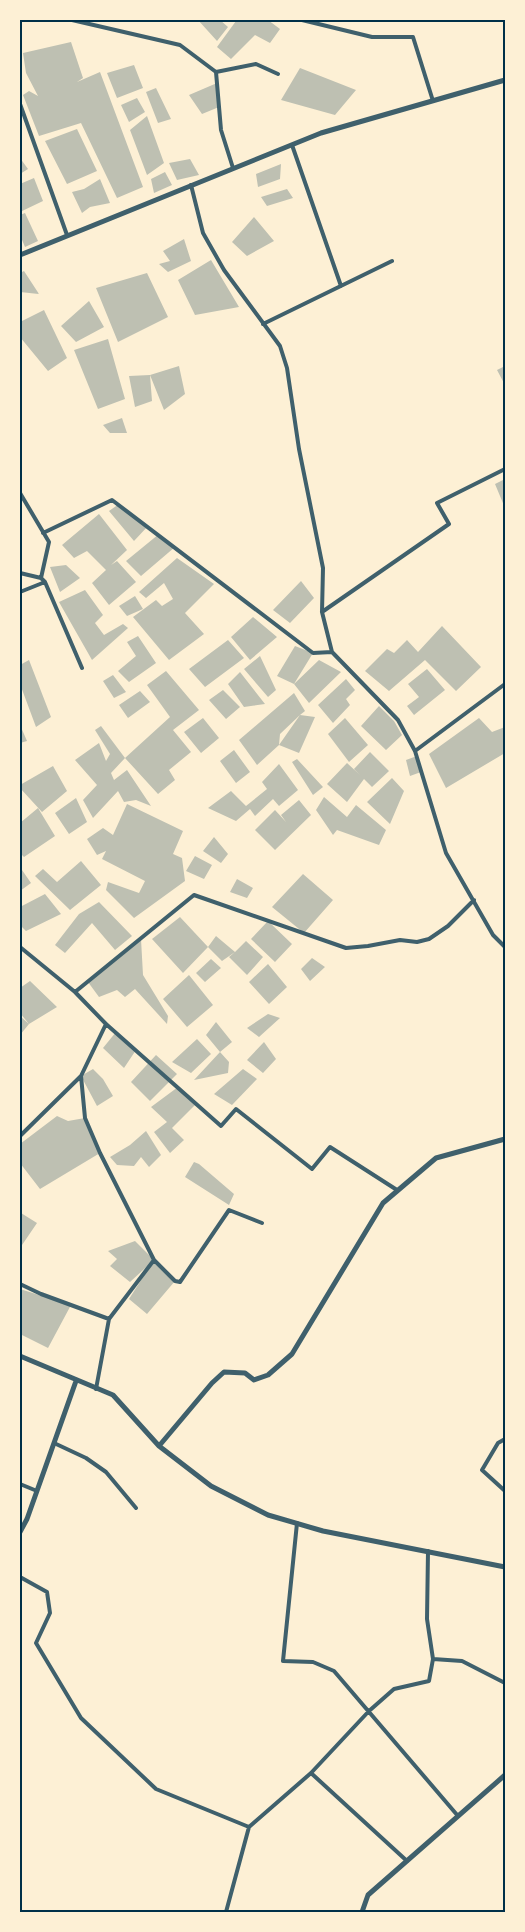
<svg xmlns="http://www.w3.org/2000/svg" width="525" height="1932" font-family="'Crimson Pro',serif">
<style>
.building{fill:#bec0b2;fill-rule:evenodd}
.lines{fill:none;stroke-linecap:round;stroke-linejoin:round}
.service{stroke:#3f606c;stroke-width:4}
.minor{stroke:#3f606c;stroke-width:5}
.neatline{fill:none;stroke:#003049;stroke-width:2}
</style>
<rect width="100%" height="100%" fill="#fdf0d5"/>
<path class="building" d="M 198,20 L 220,20 L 228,27 L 217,41 Z
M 234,20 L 268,20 L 280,29 L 270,43 L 255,35 L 231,59 L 217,47 L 236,21 Z
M 71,42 L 83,78 L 77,82 L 100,72 L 143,187 L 117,198 L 81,123 L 39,136 L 23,95 L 29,91 L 38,96 L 26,73 L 23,53 Z
M 134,65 L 143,88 L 117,98 L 107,73 Z
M 300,68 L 356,90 L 335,115 L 281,100 Z
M 217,83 L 219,107 L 202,114 L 189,95 Z
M 156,88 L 171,119 L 158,123 L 146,92 Z
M 137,98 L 145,112 L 129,122 L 121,105 Z
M 147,116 L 164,163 L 147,175 L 130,130 Z
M 77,129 L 97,171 L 67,184 L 45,141 Z
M 20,158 L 28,169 L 20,174 Z
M 190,159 L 199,175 L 177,180 L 169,163 Z
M 281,164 L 280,179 L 258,187 L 256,174 Z
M 165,172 L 172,185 L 154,193 L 151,179 Z
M 34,178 L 43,201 L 20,212 L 20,184 Z
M 100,179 L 110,203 L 90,207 L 82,213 L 72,192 L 84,189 Z
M 287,189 L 293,198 L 267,206 L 261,197 Z
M 25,213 L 38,241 L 25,247 L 20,235 L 20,215 Z
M 254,217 L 274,241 L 247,256 L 232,242 Z
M 184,239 L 191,261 L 168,272 L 159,264 L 170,261 L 163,251 Z
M 211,260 L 239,307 L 195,315 L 178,280 Z
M 24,271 L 39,294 L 20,292 L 20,273 Z
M 147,273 L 168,317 L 118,342 L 96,288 Z
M 89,301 L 104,327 L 76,342 L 61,326 Z
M 44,310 L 67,358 L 48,371 L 20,337 L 20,322 Z
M 108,339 L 125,399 L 98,409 L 74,350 Z
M 179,366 L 185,394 L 164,410 L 150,375 Z
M 505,366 L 505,385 L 497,370 Z
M 150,375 L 152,401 L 135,407 L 129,376 Z
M 122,418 L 127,433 L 110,433 L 103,425 Z
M 505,479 L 505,508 L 495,484 Z
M 119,504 L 148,526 L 134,541 L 109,511 Z
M 99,514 L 127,550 L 111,565 L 117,561 L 136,582 L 109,605 L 92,583 L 106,570 L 87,551 L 74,558 L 62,545 Z
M 159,534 L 175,547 L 141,576 L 126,561 Z
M 177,558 L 214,584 L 185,613 L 204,634 L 169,660 L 133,617 L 156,600 L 162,606 L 173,599 L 164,583 L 146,598 L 139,592 Z
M 66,565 L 80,578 L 60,592 L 50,567 Z
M 301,581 L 314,598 L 290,623 L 273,610 Z
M 85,590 L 103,615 L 95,623 L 104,635 L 123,624 L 128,628 L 92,660 L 59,602 Z
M 135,596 L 143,609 L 127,616 L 119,606 Z
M 253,617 L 277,637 L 250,660 L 231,637 Z
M 442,626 L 481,667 L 456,691 L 425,660 L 389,691 L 365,671 L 387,649 L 394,653 L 407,640 L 418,652 Z
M 138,636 L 156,663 L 129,682 L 118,671 L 136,656 L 127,642 Z
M 228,640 L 244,658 L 205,687 L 189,669 Z
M 295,646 L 313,653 L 294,684 L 277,676 Z
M 260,656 L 276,690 L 268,697 L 244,669 Z
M 29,660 L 51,717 L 36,727 L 20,684 L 20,665 Z
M 319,660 L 341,672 L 309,703 L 294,684 Z
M 427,669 L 445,690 L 414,715 L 407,706 L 419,697 L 408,684 Z
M 166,671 L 199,710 L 173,730 L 191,752 L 169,770 L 175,780 L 158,794 L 125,758 L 170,717 L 147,685 Z
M 240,672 L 265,704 L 244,707 L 228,684 Z
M 113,675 L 126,692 L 114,698 L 103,681 Z
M 346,679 L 355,690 L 346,699 L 350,705 L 333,723 L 318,705 Z
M 223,690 L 240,707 L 226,719 L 209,700 Z
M 140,691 L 150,702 L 128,718 L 119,705 Z
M 294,693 L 305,711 L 300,715 L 315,717 L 299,753 L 279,745 L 257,765 L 239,740 ZM 300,715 L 279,745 L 280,734 Z
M 379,706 L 394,721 L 402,735 L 386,750 L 361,726 Z
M 203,718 L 219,738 L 201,753 L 184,732 Z
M 345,718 L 368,745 L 349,762 L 328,734 Z
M 479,718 L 492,732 L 505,727 L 505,753 L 446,788 L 429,754 Z
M 20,725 L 27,741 L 20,743 Z
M 101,726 L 125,758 L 111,773 L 114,780 L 127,770 L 151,806 L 136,800 L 124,802 L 118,791 L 93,818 L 83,800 L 97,785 L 75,760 L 99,743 L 106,761 L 110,754 L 95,730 Z
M 234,750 L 250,772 L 236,783 L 220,761 Z
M 370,752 L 389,771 L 372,787 L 364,779 L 347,802 L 327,784 L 347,763 L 360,775 L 354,769 Z
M 417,756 L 421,772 L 410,776 L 406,760 Z
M 297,759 L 323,787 L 313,795 L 292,762 Z
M 279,764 L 298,790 L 279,806 L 273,799 L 255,816 L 250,809 L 236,821 L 208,808 L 231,791 L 246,806 L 267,789 L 262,782 Z
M 53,766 L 67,791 L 42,812 L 20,788 L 20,785 Z
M 392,778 L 404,791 L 390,824 L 367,802 Z
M 324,797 L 347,817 L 356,805 L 386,830 L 379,845 L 337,830 L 333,835 L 316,810 Z
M 76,798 L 87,822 L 69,834 L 55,813 Z
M 299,800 L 311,815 L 275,850 L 255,830 L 275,810 L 286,822 L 281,815 Z
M 127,804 L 183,831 L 173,854 L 182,858 L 185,881 L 134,918 L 106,890 L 108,882 L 139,893 L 145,881 L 102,859 L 106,851 L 97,855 L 87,839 L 103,828 L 113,835 Z
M 38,808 L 55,836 L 24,857 L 20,853 L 20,823 Z
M 214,837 L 228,854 L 221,863 L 203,851 Z
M 195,856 L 212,865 L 204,879 L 186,871 Z
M 81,861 L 101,885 L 70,910 L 35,876 L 43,869 L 57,882 Z
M 22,870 L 31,883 L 20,891 L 20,872 Z
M 303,874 L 333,900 L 304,933 L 272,907 Z
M 237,879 L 253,888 L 247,898 L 230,892 Z
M 45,894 L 61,914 L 26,931 L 20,925 L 20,907 Z
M 99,902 L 132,936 L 115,950 L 92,923 L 65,953 L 55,945 L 79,914 Z
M 180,917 L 208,947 L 183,973 L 152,939 Z
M 268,921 L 292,944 L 275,962 L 251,939 Z
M 216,936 L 235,952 L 246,941 L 263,957 L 247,975 L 229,957 L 235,952 L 222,961 L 208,947 Z
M 141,939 L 143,975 L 168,1016 L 167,1024 L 135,989 L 125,997 L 117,990 L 99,997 L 88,982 Z
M 312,958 L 325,967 L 310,981 L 301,969 Z
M 211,959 L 221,968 L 205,982 L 196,973 Z
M 268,964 L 287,987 L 269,1004 L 249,982 Z
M 189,975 L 213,1005 L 187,1027 L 163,999 Z
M 30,981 L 57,1007 L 29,1024 L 20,1035 L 20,1016 L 29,1024 L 20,1013 L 20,988 Z
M 268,1014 L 280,1018 L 259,1037 L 247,1028 Z
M 216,1022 L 232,1042 L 220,1052 L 206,1035 Z
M 116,1032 L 136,1050 L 124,1068 L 103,1048 Z
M 197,1039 L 211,1054 L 191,1073 L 172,1062 Z
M 264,1042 L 276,1059 L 263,1073 L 247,1060 Z
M 220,1052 L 229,1062 L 228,1073 L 194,1080 Z
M 156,1055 L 177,1074 L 150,1101 L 131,1082 Z
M 93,1069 L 103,1079 L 113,1096 L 97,1106 L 81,1076 Z
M 243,1069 L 257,1079 L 232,1105 L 214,1094 Z
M 178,1087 L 196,1104 L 172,1128 L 184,1140 L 170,1153 L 154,1132 L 167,1122 L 151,1107 Z
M 57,1116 L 68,1121 L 85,1118 L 100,1153 L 40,1189 L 20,1163 L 20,1144 Z
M 146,1131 L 161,1155 L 149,1167 L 141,1157 L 134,1166 L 117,1165 L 110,1157 L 130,1145 Z
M 194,1162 L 199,1164 L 234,1194 L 229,1205 L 185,1177 Z
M 21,1213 L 37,1223 L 20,1248 L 20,1214 Z
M 135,1241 L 154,1260 L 130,1282 L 110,1266 L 117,1259 L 108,1251 Z
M 154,1260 L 175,1281 L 147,1314 L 129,1299 Z
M 20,1289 L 71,1305 L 48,1348 L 20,1334 Z"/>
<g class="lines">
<path class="service" d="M 72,20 L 180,45 L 216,72 L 221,130 L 233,168
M 302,20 L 372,37 L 413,37 L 433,101
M 216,72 L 256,64 L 278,74
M 20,104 L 67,235
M 292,145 L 341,286
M 191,185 L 203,233 L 224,270 L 280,346 L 287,368 L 299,449 L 323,568 L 322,612 L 332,652 L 398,720 L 415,751 L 446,853 L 493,935 L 505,947
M 263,324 L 392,261
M 20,493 L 49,542 L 41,578 L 45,582 L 82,668
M 43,533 L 112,500 L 313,653 L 332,652
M 20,573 L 41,578
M 20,592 L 45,582
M 322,612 L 449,524 L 437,503 L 505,469
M 415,751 L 505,684
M 20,947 L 75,992 L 106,1024 L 81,1076 L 85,1118 L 100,1153 L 154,1260 L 109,1319 L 96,1389
M 75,992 L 194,895 L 346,948 L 368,946 L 400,940 L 417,942 L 429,939 L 448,926 L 474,900
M 106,1024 L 221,1126 L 236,1109 L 312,1169 L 330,1147 L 397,1190
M 20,1136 L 81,1076
M 154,1260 L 175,1281 L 180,1282 L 229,1210 L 262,1223
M 20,1284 L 41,1294 L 109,1319
M 505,1439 L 498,1443 L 482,1470 L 505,1491
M 54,1443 L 86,1458 L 106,1472 L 136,1508
M 20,1484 L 37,1491
M 297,1523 L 283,1661 L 313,1662 L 334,1671 L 458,1816
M 20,1577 L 47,1592 L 50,1613 L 36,1643 L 81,1718 L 156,1789 L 249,1827
M 433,1659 L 462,1661 L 505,1683
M 311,1773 L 407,1861
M 226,1912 L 249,1827 L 311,1773 L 369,1711 L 394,1689 L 429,1681 L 433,1659 L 427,1619 L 428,1551"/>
<path class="minor" d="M 20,255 L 321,133 L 505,80
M 20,1356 L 113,1395 L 159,1446 L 211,1486 L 268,1515 L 323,1531 L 505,1567
M 159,1446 L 212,1383 L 224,1372 L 245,1373 L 254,1380 L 268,1375 L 292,1354 L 383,1203 L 436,1158 L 505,1139
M 20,1532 L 27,1519 L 76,1381
M 362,1912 L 368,1895 L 505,1775"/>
</g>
<rect width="525" height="1932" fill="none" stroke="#fdf0d5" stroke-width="42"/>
<rect x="21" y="21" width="483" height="1890" class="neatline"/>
</svg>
